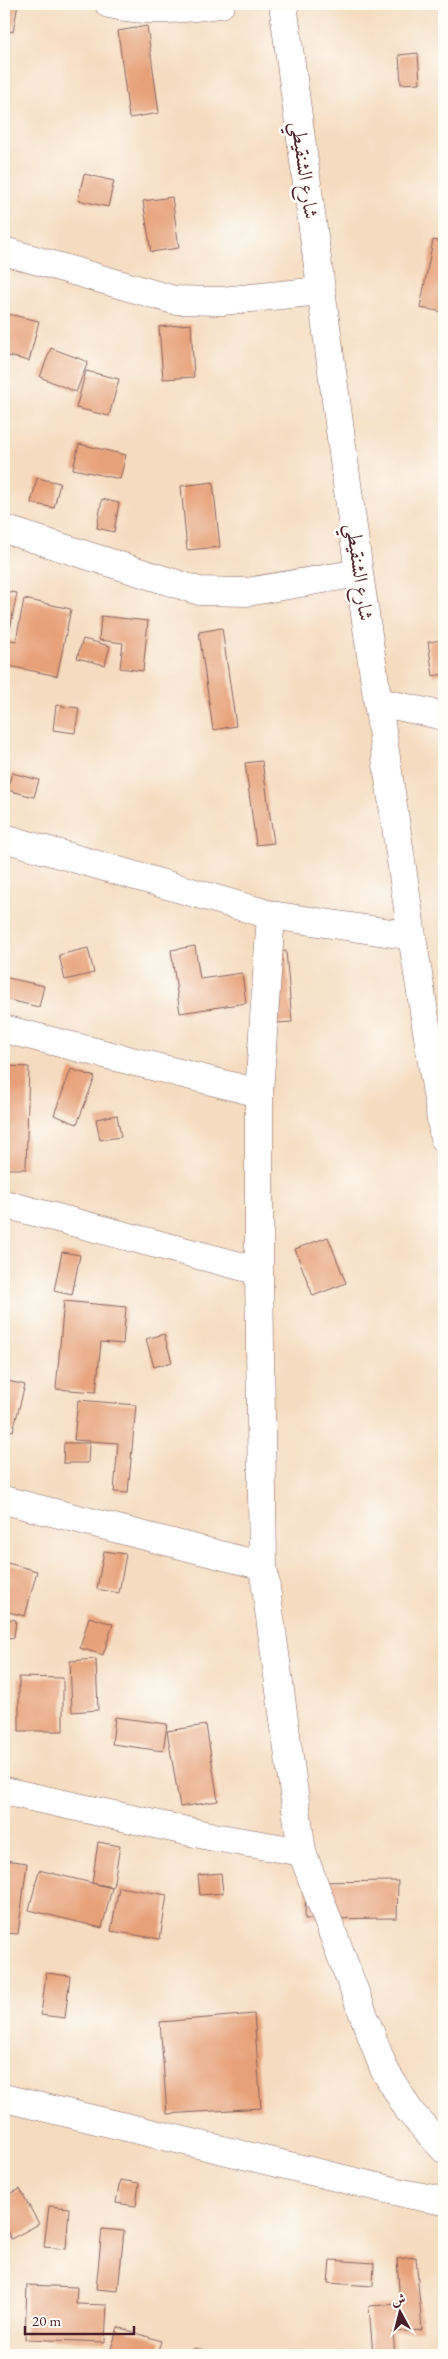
<svg xmlns="http://www.w3.org/2000/svg" width="448" height="2359" font-family="'EB Garamond',Amiri,serif">
<style>
.building{fill:#e7a178}
.lines{fill:none;stroke-linecap:round;stroke-linejoin:round}
.minor-casing{stroke:#86615f;stroke-width:29}
.minor{stroke:#fff;stroke-width:28}
.labels{text-anchor:middle;dominant-baseline:central;stroke-width:5;stroke-linejoin:round;paint-order:stroke}
.street-label{font-size:20px;fill:#4a1f2b;stroke:#fdfcf7}
</style>
<rect width="100%" height="100%" fill="#fdfcf7"/>
<filter id="ink" filterUnits="userSpaceOnUse"><feTurbulence type="fractalNoise" baseFrequency=".02" numOctaves="2"/><feDisplacementMap in="SourceGraphic" scale="10" xChannelSelector="R" yChannelSelector="G"/><feConvolveMatrix kernelMatrix="1 2 1 2 8 2 1 2 1" color-interpolation-filters="sRGB"/></filter>
<filter id="wash" filterUnits="userSpaceOnUse"><feTurbulence type="fractalNoise" baseFrequency=".0096" numOctaves="4" result="noise"/><feDisplacementMap in="SourceGraphic" scale="20" xChannelSelector="R" yChannelSelector="G"/><feGaussianBlur stdDeviation="1.12" result="paint"/><feColorMatrix in="noise" values="0 0 0 0 0 0 0 0 0 0 0 0 0 0 0 0 0 1.4 0 .05"/><feComposite in="paint" operator="in"/></filter>
<g filter="url(#wash)">
<rect width="100%" height="100%" fill="#f5dcc0"/>
<g id="blocks">
<path class="building" d="M 4,4 L 18,4 L 13,32 L 4,30 Z
M 147,26 L 159,113 L 129,118 L 118,31 Z
M 418,53 L 420,83 L 401,84 L 399,55 Z
M 4,142 L 8,143 L 5,160 L 4,160 Z
M 84,174 L 114,181 L 108,207 L 78,200 Z
M 172,197 L 179,248 L 151,252 L 143,201 Z
M 433,240 L 444,242 L 444,312 L 420,308 Z
M 4,313 L 39,321 L 29,361 L 4,355 Z
M 191,324 L 194,377 L 163,379 L 159,327 Z
M 51,348 L 88,362 L 76,392 L 40,377 Z
M 86,371 L 119,379 L 109,416 L 76,408 Z
M 79,444 L 126,455 L 120,479 L 73,469 Z
M 37,478 L 60,483 L 54,508 L 31,503 Z
M 213,482 L 220,547 L 187,550 L 181,486 Z
M 102,499 L 119,503 L 114,532 L 97,528 Z
M 4,591 L 17,593 L 10,629 L 4,628 Z
M 24,599 L 71,609 L 57,676 L 4,665 L 4,639 L 16,641 Z
M 101,616 L 148,621 L 143,671 L 120,668 L 123,643 L 99,640 Z
M 222,628 L 236,726 L 213,730 L 199,632 Z
M 83,639 L 110,646 L 105,665 L 77,658 Z
M 444,640 L 444,674 L 433,676 L 428,642 Z
M 56,705 L 79,708 L 75,733 L 53,730 Z
M 262,761 L 274,843 L 256,845 L 245,763 Z
M 12,773 L 39,780 L 34,797 L 7,790 Z
M 195,946 L 200,979 L 242,973 L 246,1003 L 180,1013 L 171,950 Z
M 88,948 L 94,973 L 65,980 L 59,955 Z
M 286,951 L 292,1022 L 262,1024 L 256,954 Z
M 4,977 L 44,986 L 39,1007 L 4,999 Z
M 4,1066 L 29,1067 L 26,1169 L 4,1169 Z
M 71,1069 L 95,1077 L 77,1124 L 54,1115 Z
M 117,1115 L 121,1137 L 100,1140 L 96,1119 Z
M 328,1237 L 346,1283 L 313,1296 L 295,1249 Z
M 62,1252 L 80,1255 L 72,1295 L 54,1291 Z
M 64,1301 L 126,1307 L 123,1344 L 101,1342 L 96,1392 L 56,1389 Z
M 164,1334 L 172,1362 L 154,1367 L 146,1339 Z
M 4,1380 L 25,1385 L 13,1431 L 4,1428 Z
M 78,1400 L 136,1405 L 128,1493 L 114,1492 L 118,1443 L 74,1440 Z
M 64,1443 L 89,1443 L 88,1463 L 63,1463 Z
M 104,1551 L 126,1554 L 119,1593 L 97,1589 Z
M 4,1562 L 37,1571 L 25,1616 L 4,1611 Z
M 89,1617 L 113,1624 L 103,1655 L 80,1648 Z
M 4,1618 L 16,1620 L 14,1638 L 4,1637 Z
M 96,1659 L 98,1710 L 72,1712 L 70,1661 Z
M 19,1677 L 63,1678 L 63,1731 L 19,1731 Z
M 115,1717 L 167,1724 L 163,1751 L 112,1744 Z
M 206,1725 L 218,1801 L 180,1807 L 167,1731 Z
M 98,1842 L 120,1846 L 113,1887 L 92,1883 Z
M 4,1860 L 27,1863 L 18,1934 L 4,1933 Z
M 39,1870 L 112,1888 L 102,1928 L 29,1910 Z
M 221,1873 L 223,1893 L 200,1895 L 198,1875 Z
M 398,1881 L 397,1918 L 305,1919 L 306,1882 Z
M 119,1887 L 167,1895 L 160,1939 L 111,1931 Z
M 46,1973 L 70,1976 L 65,2018 L 41,2015 Z
M 254,2014 L 261,2108 L 167,2114 L 160,2022 Z
M 120,2180 L 139,2183 L 136,2206 L 116,2203 Z
M 20,2189 L 39,2224 L 11,2239 L 4,2225 L 4,2197 Z
M 49,2206 L 69,2208 L 66,2249 L 44,2247 Z
M 102,2229 L 124,2231 L 118,2291 L 96,2289 Z
M 416,2257 L 422,2330 L 393,2332 L 395,2355 L 373,2355 L 369,2306 L 400,2304 L 397,2259 Z
M 330,2260 L 374,2263 L 373,2286 L 328,2283 Z
M 27,2285 L 77,2287 L 76,2304 L 107,2305 L 105,2342 L 25,2339 Z
M 118,2327 L 161,2341 L 157,2355 L 109,2355 Z
M 194,2348 L 228,2354 L 228,2355 L 193,2355 Z"/>
</g>
</g>
<g filter="url(#ink)">
<use href="#blocks" fill-opacity="0" stroke="#86615f" stroke-width="1"/>
<g class="lines">
<defs>
<path id="minor" d="M 109,4 C 146,13 184,9 221,4
M 283,4 L 359,573 L 412,936 L 444,1138
M 4,251 L 174,300 L 222,301 L 320,291
M 4,529 L 199,591 L 247,592 L 359,573
M 379,702 L 444,716
M 4,838 L 271,915 L 412,936
M 271,915 L 259,1093 L 259,1271 L 263,1566 L 302,1852 L 384,2069 L 410,2112 L 444,2149
M 4,1029 L 259,1093
M 4,1204 L 259,1271
M 4,1500 L 263,1566
M 4,1791 L 214,1837 L 302,1852
M 4,2098 L 407,2194 L 444,2201"/>
</defs>
<use href="#minor" class="minor-casing"/>
<use href="#minor" class="minor"/>
</g>
</g>
<g class="labels">
<g class="street-label">
<text transform="translate(305 170) rotate(82)">شارع الشنقيطي</text>
<text transform="translate(360 572) rotate(82)">شارع الشنقيطي</text>
</g>
</g>
<rect width="448" height="2359" fill="none" stroke="#fdfcf7" stroke-width="20"/>
<g transform="translate(400 2312) rotate(353)" stroke="#fdfcf7" stroke-width="4" paint-order="stroke">
<path d="M0-4L9 19L0 12L-9 19Z" fill="#4a1f2b"/>
<text y="-8" font-size="14" font-weight="bold" text-anchor="middle" fill="#4a1f2b">ش</text>
</g>
<path d="M25 2326v8h109v-8" fill="none" stroke="#4a1f2b" stroke-width="2.5"/>
<text x="32" y="2326" font-size="15" fill="#4a1f2b" stroke="#fdfcf7" stroke-width="4" paint-order="stroke">20 m</text>
</svg>
